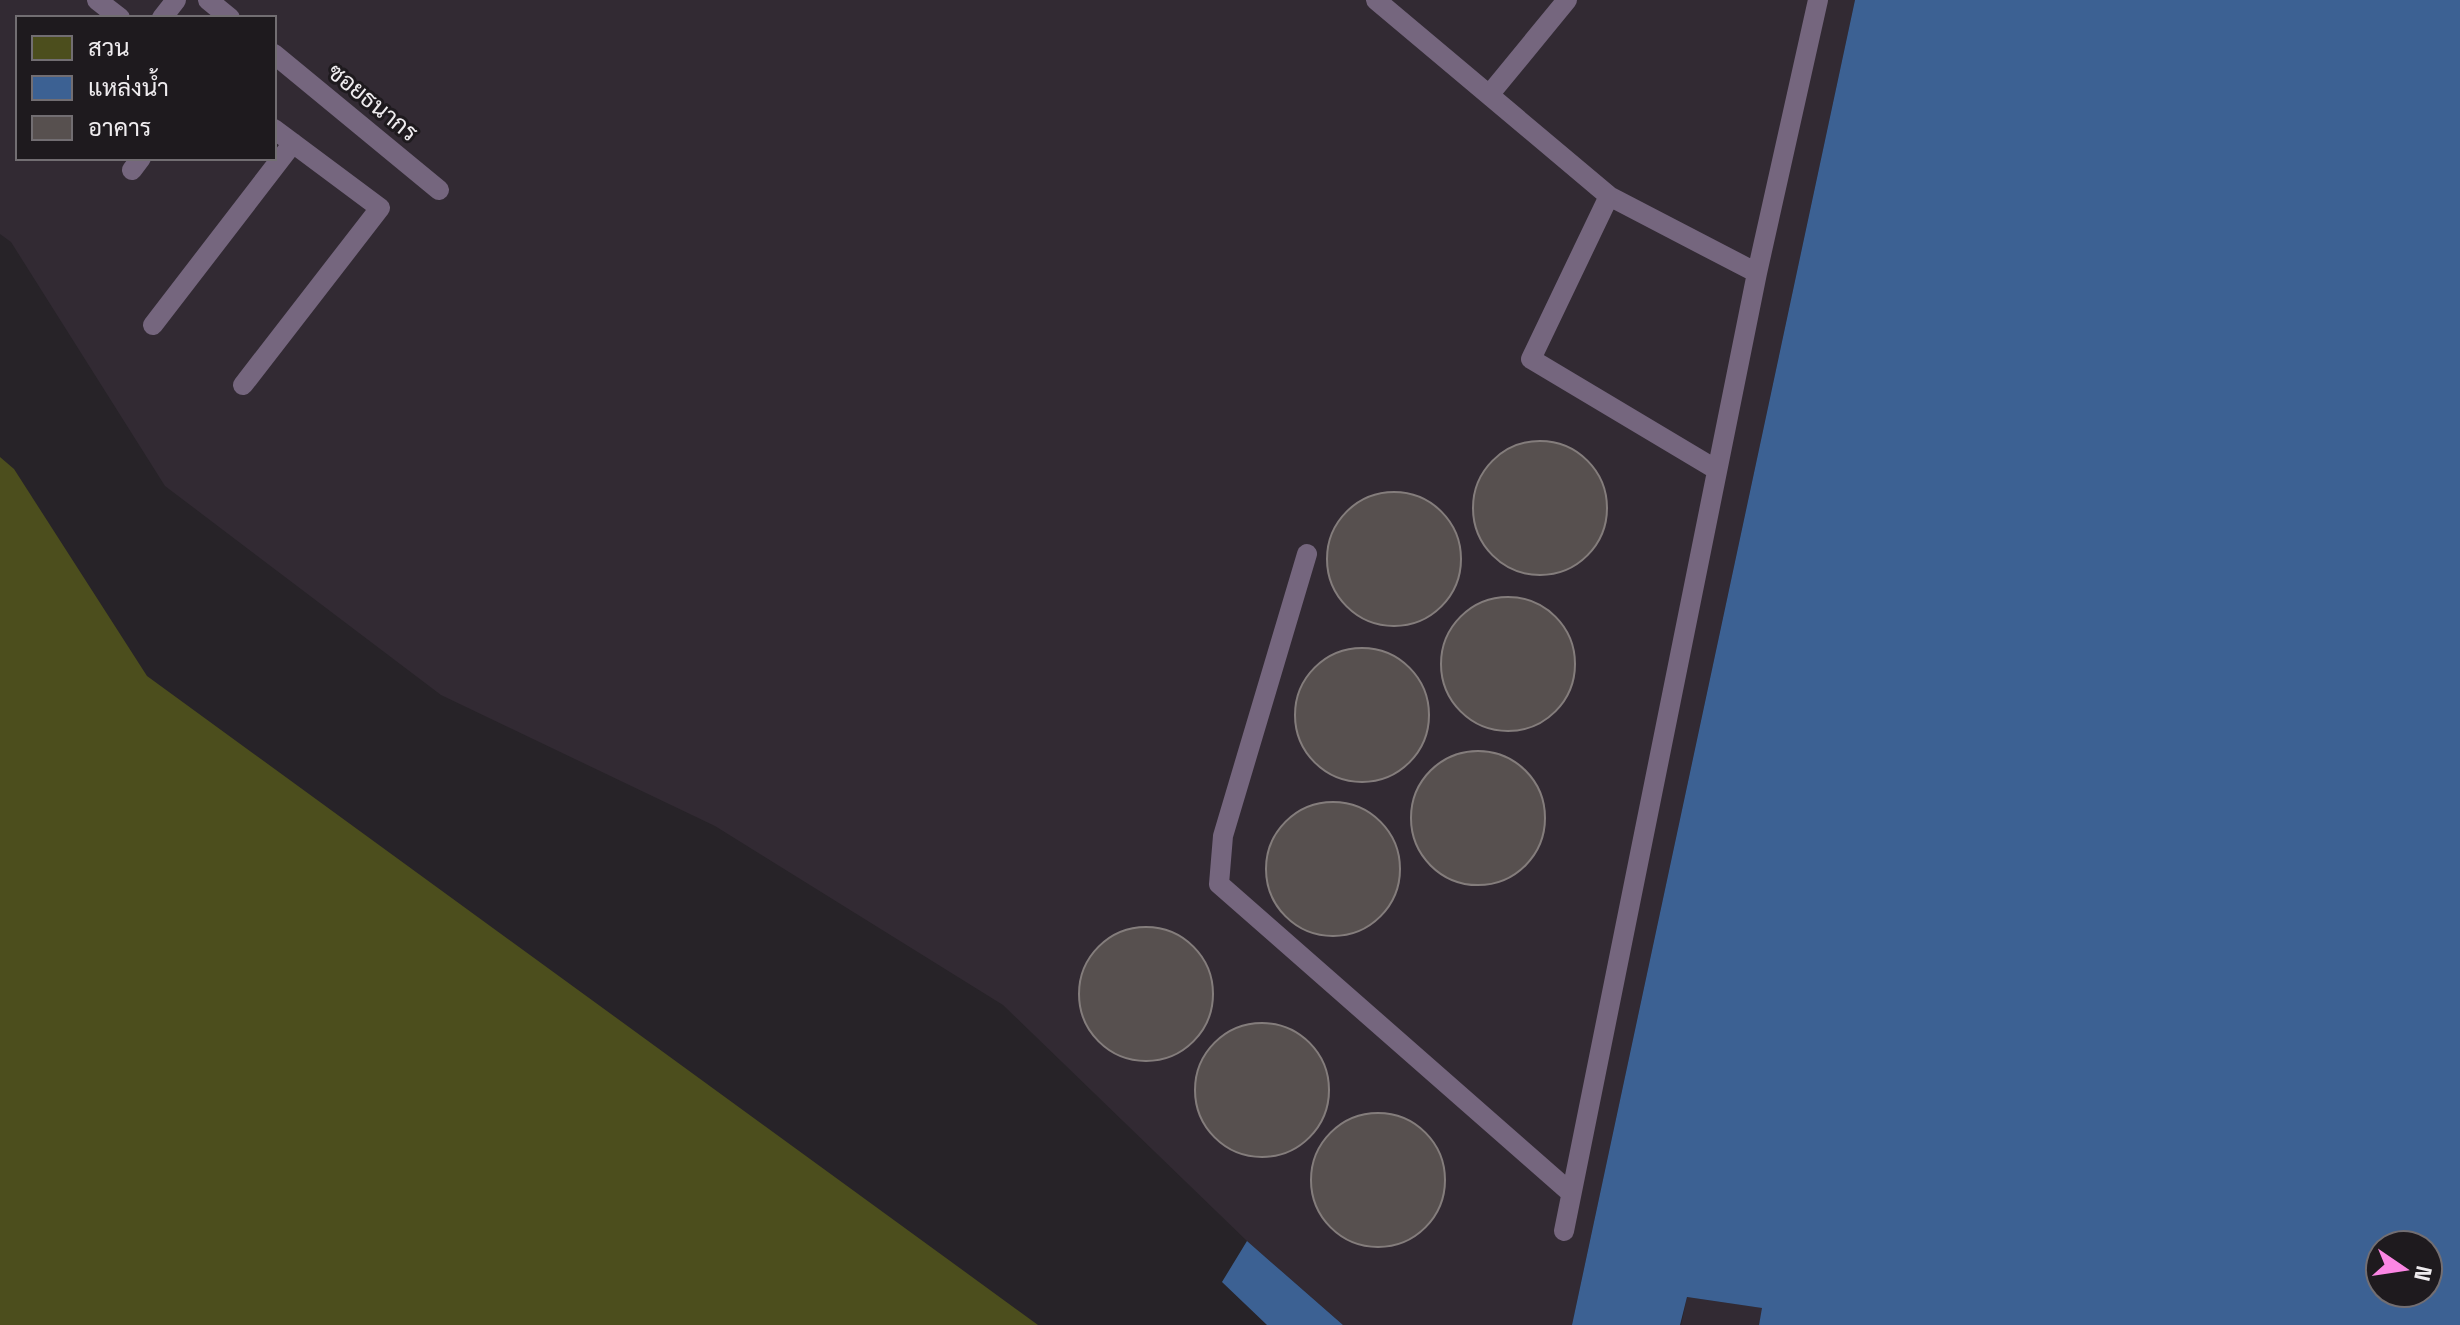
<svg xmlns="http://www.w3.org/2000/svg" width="2460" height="1325" font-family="'Space Grotesk',Sarabun,sans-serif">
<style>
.built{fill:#322a33;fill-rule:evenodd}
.green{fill:#4c4e1d}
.water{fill:#3c6193;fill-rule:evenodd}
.building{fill:#57504f;stroke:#847d7c;stroke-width:2}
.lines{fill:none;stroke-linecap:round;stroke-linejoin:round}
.lane{stroke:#75667e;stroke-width:20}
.labels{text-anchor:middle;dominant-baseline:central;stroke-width:6;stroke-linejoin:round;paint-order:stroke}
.street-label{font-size:24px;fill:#efecef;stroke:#1e1a1e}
</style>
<rect width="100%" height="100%" fill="#272328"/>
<path class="built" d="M 0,0 L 1855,0 L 1572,1325 L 1343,1325 L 1247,1241 L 1003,1005 L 715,826 L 441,695 L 165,486 L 11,242 L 0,234 ZM 18,18 L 274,18 L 274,158 L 18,158 Z
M 1687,1297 L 1763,1308 L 1759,1325 L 1681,1325 Z"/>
<path class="green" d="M 0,457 L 14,469 L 147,676 L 1038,1325 L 0,1325 Z"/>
<path class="water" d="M 1855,0 L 2460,0 L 2460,1325 L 1759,1325 L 1762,1308 L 1687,1297 L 1680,1325 L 1572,1325 ZM 2380,1245 L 2428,1245 L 2428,1293 L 2380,1293 Z
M 1247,1241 L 1343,1325 L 1267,1325 L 1222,1282 Z"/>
<path class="building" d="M1473 508a67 67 0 1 1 134 0a67 67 0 1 1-134 0Z
M1327 559a67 67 0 1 1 134 0a67 67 0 1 1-134 0Z
M1441 664a67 67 0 1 1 134 0a67 67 0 1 1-134 0Z
M1295 715a67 67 0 1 1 134 0a67 67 0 1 1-134 0Z
M1411 818a67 67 0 1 1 134 0a67 67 0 1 1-134 0Z
M1266 869a67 67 0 1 1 134 0a67 67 0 1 1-134 0Z
M1079 994a67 67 0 1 1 134 0a67 67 0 1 1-134 0Z
M1195 1090a67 67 0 1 1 134 0a67 67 0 1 1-134 0Z
M1311 1180a67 67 0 1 1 134 0a67 67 0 1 1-134 0Z"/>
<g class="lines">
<path class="lane" d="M 97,0 L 120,18
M 208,0 L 230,18
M 1376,0 L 1609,196 L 1757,273
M 162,18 L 176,0
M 274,54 L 439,190
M 1489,95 L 1567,0
M 132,170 L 141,158
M 1609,196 L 1531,359 L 1717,470
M 153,325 L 293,143
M 243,385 L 380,208 L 274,129
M 1307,554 L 1223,836 L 1219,884 L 1571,1193
M 1564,1231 L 1757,273 L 1818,0"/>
</g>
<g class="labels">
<g class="street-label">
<text transform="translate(373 102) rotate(39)">ซอยธนากร</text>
</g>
</g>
<rect x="16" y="16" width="260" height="144" fill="#1e1a1e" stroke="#726e72" stroke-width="2"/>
<rect x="32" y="36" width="40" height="24" fill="#4c4e1d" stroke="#726e72" stroke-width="2"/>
<text x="88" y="56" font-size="24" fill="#efecef">สวน</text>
<rect x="32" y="76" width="40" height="24" fill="#3c6193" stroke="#726e72" stroke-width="2"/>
<text x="88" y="96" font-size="24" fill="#efecef">แหล่งน้ำ</text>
<rect x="32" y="116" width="40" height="24" fill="#57504f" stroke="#726e72" stroke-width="2"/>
<text x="88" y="136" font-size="24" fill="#efecef">อาคาร</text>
<g transform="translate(2404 1269) rotate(103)"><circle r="38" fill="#1e1a1e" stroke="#726e72" stroke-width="2"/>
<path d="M0-6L14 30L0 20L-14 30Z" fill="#fc86e4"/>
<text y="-12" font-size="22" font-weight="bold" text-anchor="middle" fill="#efecef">N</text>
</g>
</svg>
